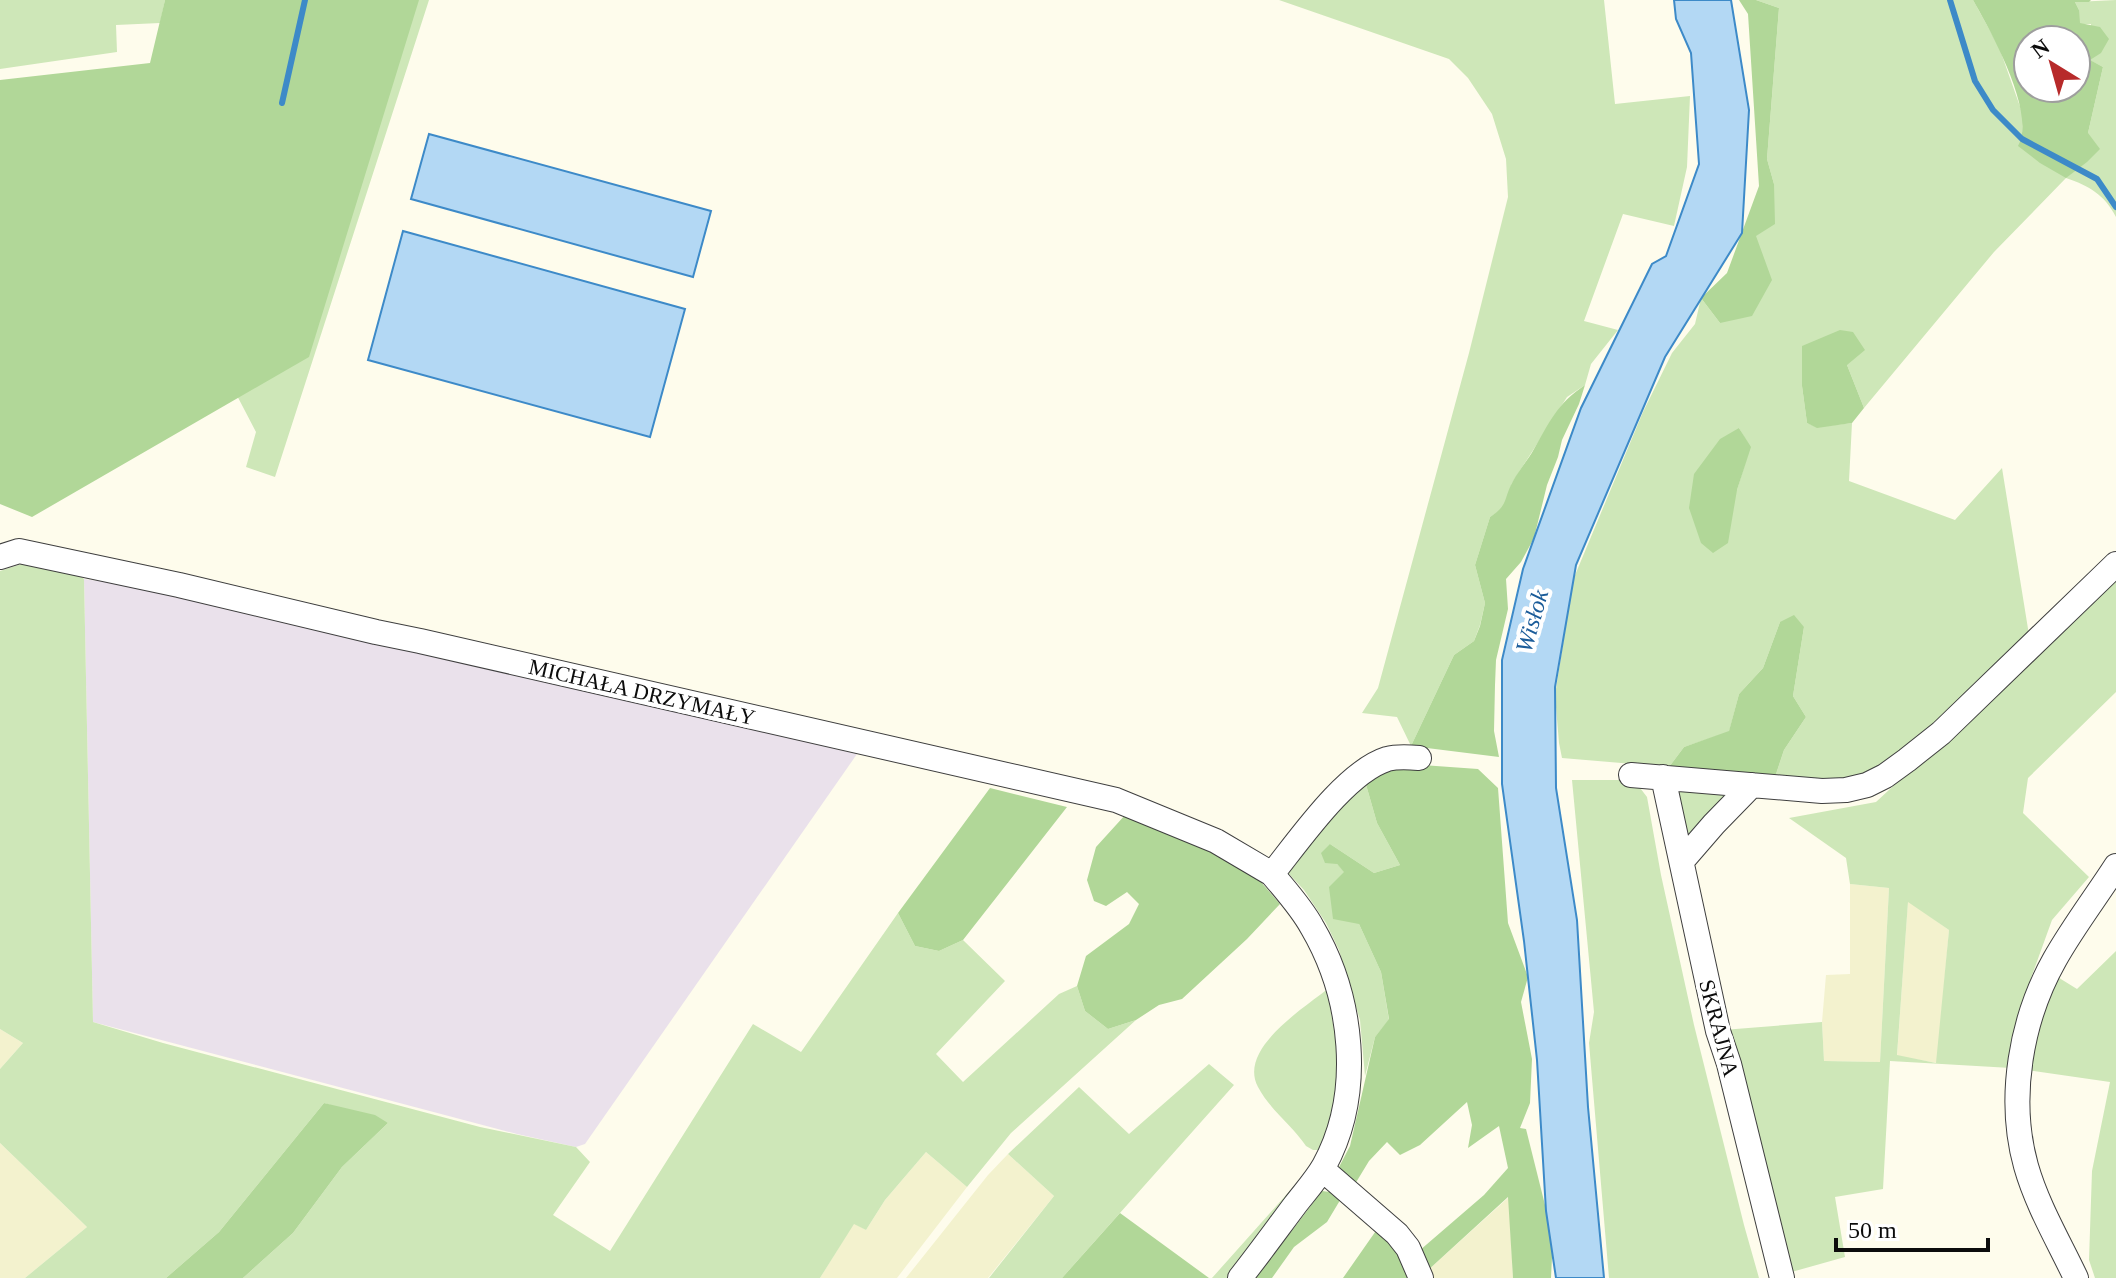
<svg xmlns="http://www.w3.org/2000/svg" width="2116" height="1278" font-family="Georgia,serif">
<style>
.industrial{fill:#eae1eb}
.farmland{fill:#f3f2ce}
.green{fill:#cee7b8;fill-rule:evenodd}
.forest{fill:#b1d798;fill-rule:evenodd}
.water{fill:#b3d8f4;stroke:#3d8ac8;stroke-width:2}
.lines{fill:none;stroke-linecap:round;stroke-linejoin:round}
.stream{stroke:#3d8ac8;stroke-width:6}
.minor-casing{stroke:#3f3f3f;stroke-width:26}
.minor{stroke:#fff;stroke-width:24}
.labels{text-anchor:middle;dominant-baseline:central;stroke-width:8;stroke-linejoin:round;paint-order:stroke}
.street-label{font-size:22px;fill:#0c0c0c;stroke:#fff}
.water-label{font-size:24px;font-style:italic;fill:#1b5c99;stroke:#fff}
</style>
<rect width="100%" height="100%" fill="#fefcec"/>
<path class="industrial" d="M 84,579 L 177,592 L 857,754 L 585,1144 L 576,1147 L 517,1134 L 93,1022 Z"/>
<path class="farmland" d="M 1850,884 L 1889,888 L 1880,1062 L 1824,1061 L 1822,1022 L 1826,975 L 1850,974 Z
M 1908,901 L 1949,930 L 1937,1063 L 1897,1056 Z
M 0,1029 L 23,1043 L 0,1069 Z
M 0,1143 L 87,1227 L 25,1278 L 0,1278 Z
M 926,1152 L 967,1187 L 897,1278 L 820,1278 L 854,1223 L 866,1230 L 885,1200 Z
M 1008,1154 L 1054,1196 L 988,1278 L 906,1278 L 988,1175 Z
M 1509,1197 L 1513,1278 L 1429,1278 L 1426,1272 Z"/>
<path class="green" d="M 0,0 L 165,0 L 160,23 L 116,25 L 117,52 L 0,69 Z
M 404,0 L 429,0 L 275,477 L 246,467 L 256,432 L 232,386 Z
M 1279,0 L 1604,0 L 1615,104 L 1690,96 L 1687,167 L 1674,226 L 1623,214 L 1584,321 L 1618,330 L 1591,364 L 1585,385 L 1567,397 L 1512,483 L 1503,509 L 1490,517 L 1475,565 L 1485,603 L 1480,625 L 1474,641 L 1454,655 L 1411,746 L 1397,717 L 1362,713 L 1378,688 L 1469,353 L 1508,197 L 1506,159 L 1492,114 L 1468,78 L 1449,59 Z
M 1756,0 L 1973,0 L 1999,47 L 2023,115 L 2022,139 L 2088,133 L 2103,67 L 2089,60 L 2091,24 L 2079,24 L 2079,10 L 2075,2 L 2116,0 L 2116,217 C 2104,194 2089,186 2066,178 L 1994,252 L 1864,408 L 1847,365 L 1802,346 L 1802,386 L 1807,423 L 1817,427 L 1852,423 L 1849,481 L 1955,520 L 2002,468 L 2030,641 L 1919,740 L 1862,781 L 1774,780 L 1784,750 L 1806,717 L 1793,696 L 1804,627 L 1780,622 L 1763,668 L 1739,694 L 1729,732 L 1684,747 L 1669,767 L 1562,758 L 1559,743 L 1555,695 L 1573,580 L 1643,412 L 1672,353 L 1695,324 L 1701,298 L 1720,323 L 1755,236 L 1774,184 L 1767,159 L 1779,8 ZM 1739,428 L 1750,447 L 1737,490 Z
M 31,561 L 72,569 L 84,579 L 93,1022 L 163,1043 L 480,1127 L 576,1147 L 590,1162 L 553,1215 L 610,1251 L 753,1024 L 801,1052 L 898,913 L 915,946 L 939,951 L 963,940 L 1005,981 L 936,1054 L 963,1082 L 1059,994 L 1077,986 L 1085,1011 L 1108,1029 L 1136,1020 L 1011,1133 L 967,1187 L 926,1152 L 885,1200 L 866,1230 L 854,1224 L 820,1278 L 243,1278 L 293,1233 L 342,1167 L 388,1123 L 324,1103 L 219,1232 L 166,1278 L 25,1278 L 87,1227 L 0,1143 L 0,1069 L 23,1043 L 0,1029 L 0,571 Z
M 2116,580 L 2116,692 L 2028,778 L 2023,813 L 2089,877 L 2052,920 L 2031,978 L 2034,981 L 2011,1068 L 1890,1061 L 1883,1189 L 1835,1197 L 1845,1257 L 1788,1273 L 1723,1030 L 1822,1022 L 1824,1061 L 1880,1062 L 1889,888 L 1850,884 L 1846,858 L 1789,818 L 1876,802 ZM 1908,902 L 1949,930 L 1936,1063 L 1897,1055 Z
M 1572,780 L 1634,780 L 1647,797 L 1661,875 L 1694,1025 L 1744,1225 L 1759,1278 L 1609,1278 L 1589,1043 L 1594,1012 Z
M 1365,781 L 1377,823 L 1400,865 L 1374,873 L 1330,844 L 1337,864 L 1345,872 L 1359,924 L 1381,972 L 1389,1020 L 1375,1037 L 1365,1076 L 1360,1020 L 1339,950 L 1326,923 L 1304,890 L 1289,874 L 1288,863 Z
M 1673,790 L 1729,791 L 1690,843 Z
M 2116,951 L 2116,1278 L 2095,1278 L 2089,1260 L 2092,1171 L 2110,1082 L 2027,1070 L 2029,1041 L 2056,976 L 2077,989 Z
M 1325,991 L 1327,991 C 1335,1032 1343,1073 1333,1115 C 1330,1127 1325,1138 1321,1150 L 1313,1150 L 1306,1146 C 1292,1125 1270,1110 1258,1087 C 1238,1050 1301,1010 1325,991 Z
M 1209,1064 L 1234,1085 L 1062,1278 L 989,1278 L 1054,1196 L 1008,1154 L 1079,1087 L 1129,1134 Z
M 1303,1176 L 1298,1188 L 1234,1278 L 1212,1278 Z"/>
<path class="forest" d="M 165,0 L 419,0 L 309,357 L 32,517 L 0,504 L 0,80 L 150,63 Z
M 1739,0 L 1756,0 L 1779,8 L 1767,159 L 1774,184 L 1775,224 L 1756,236 L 1772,280 L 1752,316 L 1720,323 L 1701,298 L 1727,273 L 1759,186 L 1748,14 Z
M 1973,0 L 2091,0 L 2089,2 L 2075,2 L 2079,10 L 2080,23 L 2100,27 L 2109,39 L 2101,53 L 2090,60 L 2103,67 L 2088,133 L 2100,149 L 2087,162 L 2066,178 L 2040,163 L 2018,146 C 2037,113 1990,30 1973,0 ZM 2028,40 L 2076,40 L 2076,88 L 2028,88 Z
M 1840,330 L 1853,332 L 1865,350 L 1847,365 L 1864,408 L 1852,423 L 1817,428 L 1807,423 L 1802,386 L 1802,346 Z
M 1585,385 L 1579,404 L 1562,440 L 1558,457 L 1547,485 L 1534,538 L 1521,562 L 1506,579 L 1508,609 L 1496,660 L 1495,685 L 1494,731 L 1499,757 L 1411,746 L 1454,655 L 1474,641 L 1480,626 L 1485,603 L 1475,565 L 1490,517 C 1509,505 1503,499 1513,481 C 1519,470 1528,460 1534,449 C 1551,420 1556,405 1585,385 Z
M 1739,428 L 1751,447 L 1737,490 L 1728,543 L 1713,553 L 1701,543 L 1689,508 L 1694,474 L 1720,439 Z
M 1794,615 L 1804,627 L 1793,696 L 1806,717 L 1784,750 L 1774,780 L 1669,767 L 1684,747 L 1729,731 L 1739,694 L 1763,668 L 1780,622 Z
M 1422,765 L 1478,769 L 1498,788 L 1508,923 L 1528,977 L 1521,1002 L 1532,1059 L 1530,1103 L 1520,1128 L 1526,1129 L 1553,1237 L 1551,1278 L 1513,1278 L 1508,1197 L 1426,1272 L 1419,1251 L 1484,1195 L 1508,1168 L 1499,1126 L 1468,1148 L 1472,1125 L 1467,1102 L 1420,1145 L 1400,1155 L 1387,1142 L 1369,1161 L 1352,1189 L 1338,1169 L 1350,1146 L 1375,1037 L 1389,1019 L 1381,972 L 1359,924 L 1333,919 L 1329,887 L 1344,872 L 1337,864 L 1325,863 L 1321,853 L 1330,844 L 1374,873 L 1400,865 L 1377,823 L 1365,781 L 1395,768 Z
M 990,788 L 1067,807 L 963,940 L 939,951 L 915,946 L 898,913 Z
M 1126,814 L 1232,861 L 1261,882 L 1280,904 L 1247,939 L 1182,999 L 1159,1005 L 1136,1020 L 1108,1029 L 1085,1011 L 1077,986 L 1086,956 L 1129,924 L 1139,904 L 1127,892 L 1106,906 L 1094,901 L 1087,880 L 1096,847 Z
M 324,1103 L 375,1115 L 388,1123 L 342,1167 L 293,1233 L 243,1278 L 166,1278 L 219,1232 Z
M 1322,1191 L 1337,1193 L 1342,1197 L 1327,1222 L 1294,1247 L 1272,1278 L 1256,1278 Z
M 1120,1213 L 1209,1278 L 1062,1278 Z
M 1380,1225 L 1414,1278 L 1343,1278 Z"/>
<path class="water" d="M 1674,0 L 1731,0 L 1749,110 L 1742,233 L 1665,357 L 1576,565 L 1555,687 L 1556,788 L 1577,920 L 1588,1107 L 1604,1278 L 1556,1278 L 1546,1211 L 1537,1060 L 1524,941 L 1502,784 L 1502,660 L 1523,569 L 1581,408 L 1652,264 L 1666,256 L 1699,164 L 1691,53 L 1676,19 Z
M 429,134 L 711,211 L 693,277 L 411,199 Z
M 403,231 L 685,309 L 650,437 L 368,360 Z"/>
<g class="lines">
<path class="stream" d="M 1950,0 L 1975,81 L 1993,110 L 2022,139 L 2097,179 L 2116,207
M 282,103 L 305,0"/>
<defs>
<path id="minor" d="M 0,557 L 19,551 L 179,585 L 376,632 L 420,641 L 1116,800 L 1216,841 L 1272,874
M 1631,775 L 1822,791 L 1846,790 L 1867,785 L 1885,776 L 1907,760 L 1941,733 L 2116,564
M 1663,777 L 1718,1031 L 1729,1064 L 1782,1278
M 1682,861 L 1714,824 L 1752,785
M 1322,1169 L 1397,1234 L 1408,1248 L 1421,1278
M 1240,1278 C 1259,1254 1277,1229 1295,1205 C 1305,1192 1316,1180 1324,1166 C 1364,1093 1353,997 1312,927 C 1301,907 1286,891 1272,874 C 1300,839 1346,772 1387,759 C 1398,756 1409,757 1419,758
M 2076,1278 C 2059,1242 2037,1205 2026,1166 C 2007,1098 2021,1019 2055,959 C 2073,927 2096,897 2116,866"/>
</defs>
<use href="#minor" class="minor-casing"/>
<use href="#minor" class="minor"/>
</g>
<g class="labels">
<g class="street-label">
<text transform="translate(642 692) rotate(13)">MICHAŁA DRZYMAŁY</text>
<text transform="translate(1719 1028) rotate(75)">SKRAJNA</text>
</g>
<g class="water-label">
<text transform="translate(1532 621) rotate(-74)">Wisłok</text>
</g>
</g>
<g transform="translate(2052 64) rotate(323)"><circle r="38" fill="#ffffff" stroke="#9e9e9e" stroke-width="2"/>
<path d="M0-6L14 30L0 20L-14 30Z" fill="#b72a2a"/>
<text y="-12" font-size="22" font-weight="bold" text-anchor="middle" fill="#0c0c0c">N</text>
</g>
<path d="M1836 1238v12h152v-12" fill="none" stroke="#0c0c0c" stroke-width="4"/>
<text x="1848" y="1238" font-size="24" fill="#0c0c0c" stroke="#ffffff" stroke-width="6" paint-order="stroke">50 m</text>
</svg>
